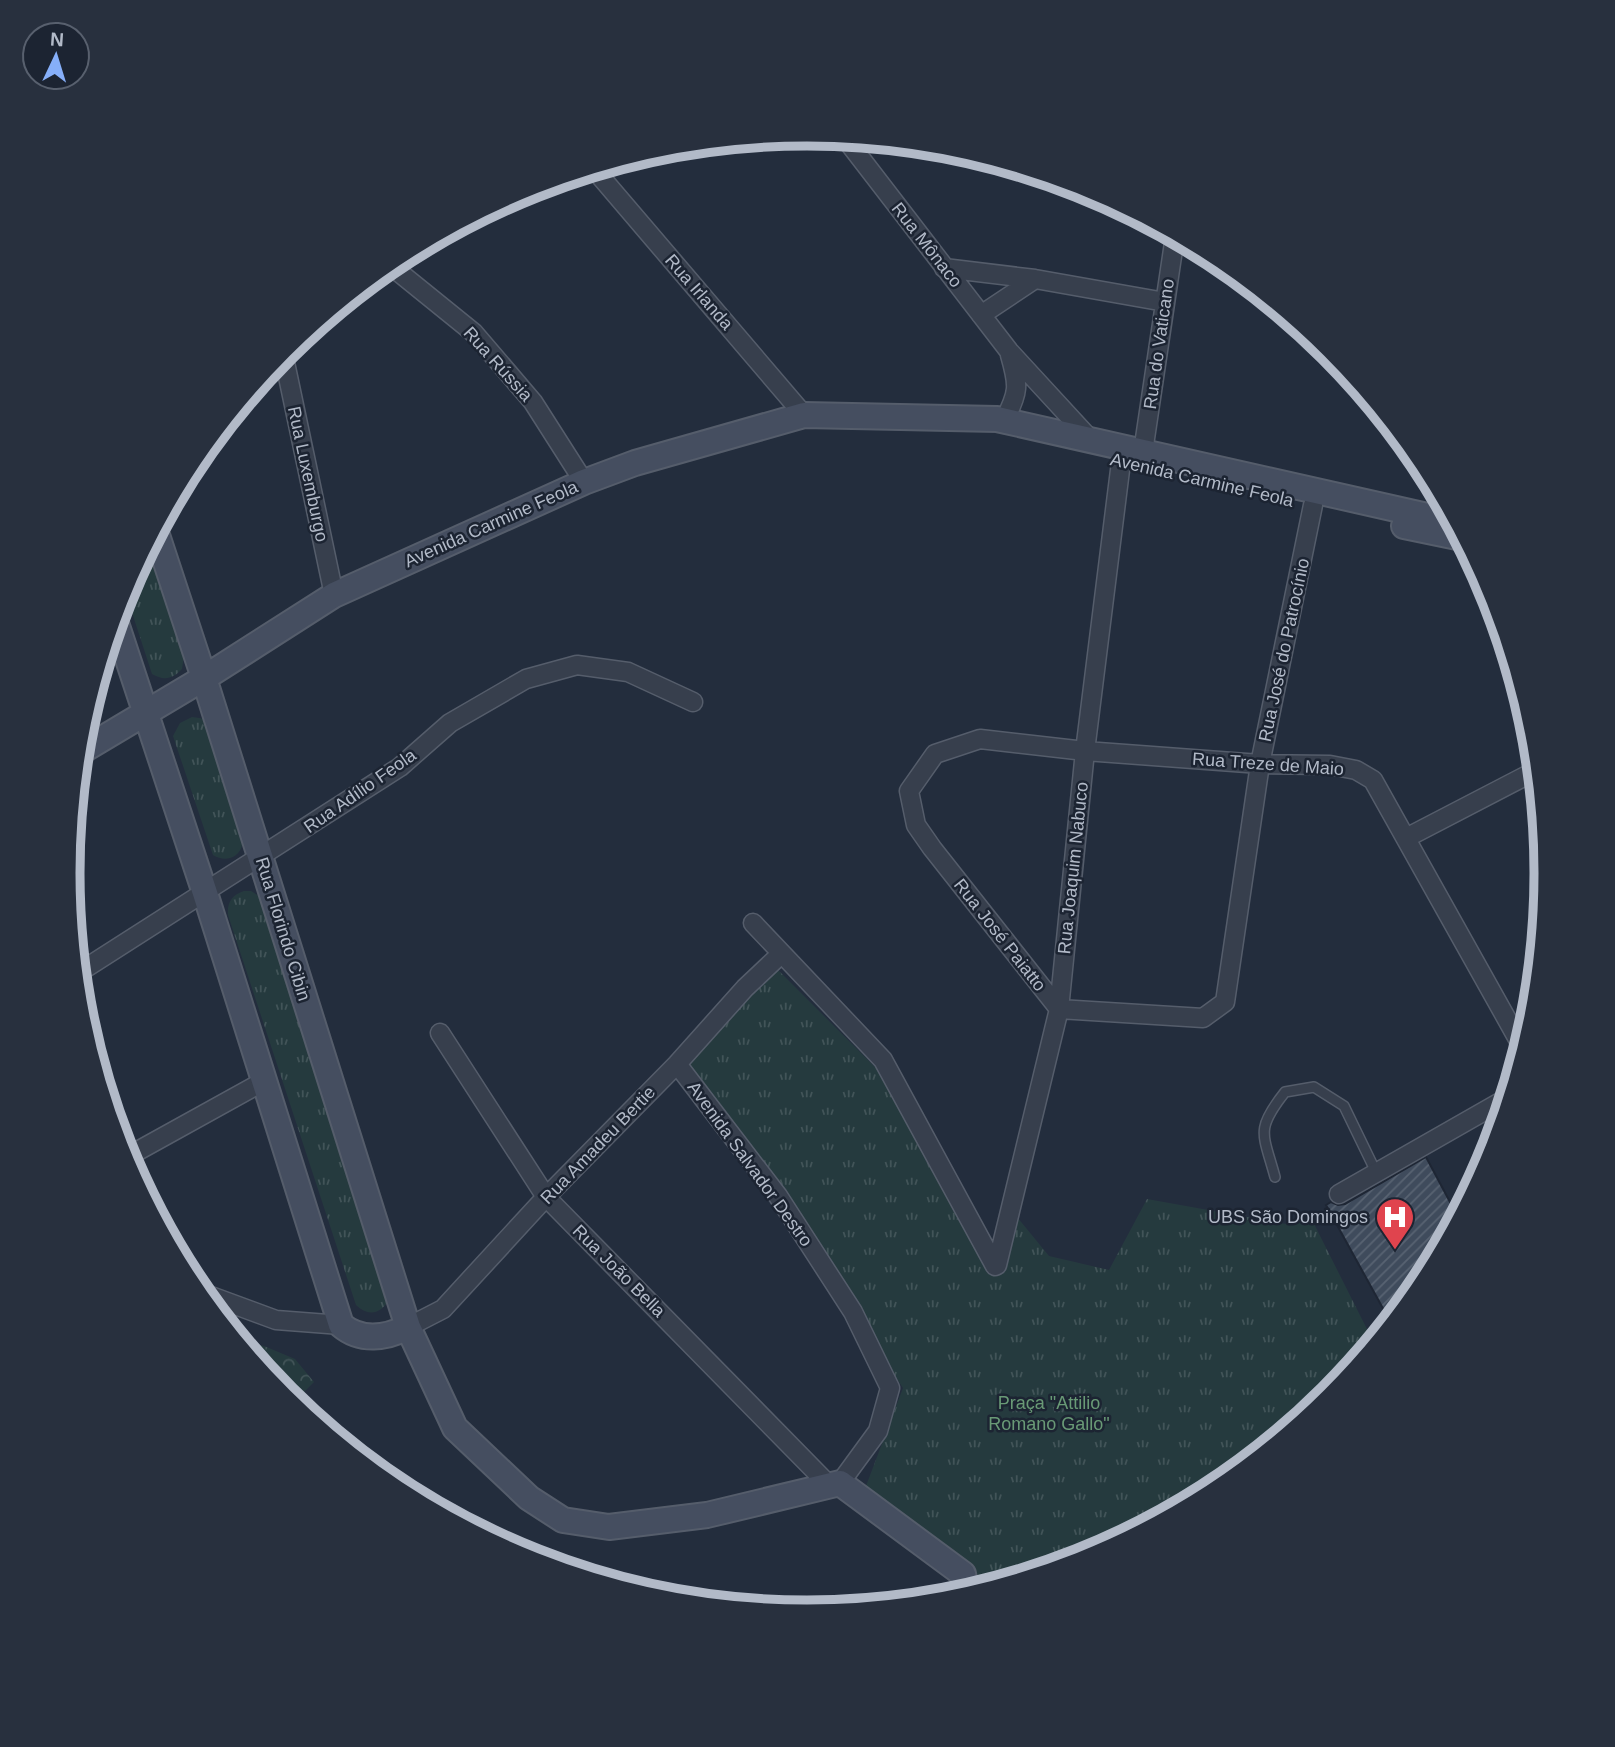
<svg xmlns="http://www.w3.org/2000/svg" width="1615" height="1747" font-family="Arial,sans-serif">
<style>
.grass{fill:url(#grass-tufts)}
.forest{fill:url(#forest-crowns)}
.building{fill:url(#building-hatch);stroke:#1e2634;stroke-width:2}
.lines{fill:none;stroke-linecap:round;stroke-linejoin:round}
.lane-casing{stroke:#555d6b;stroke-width:12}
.street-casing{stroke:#555d6b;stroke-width:21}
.secondary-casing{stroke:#555d6b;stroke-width:28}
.lane{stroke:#373f4d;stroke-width:9}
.street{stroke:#373f4d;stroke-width:18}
.secondary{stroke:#454e60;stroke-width:24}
.labels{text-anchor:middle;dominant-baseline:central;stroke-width:5;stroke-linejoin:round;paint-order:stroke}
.street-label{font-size:18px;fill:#b2bac8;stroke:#1c2432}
.poi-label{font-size:18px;fill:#b2bac8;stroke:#1c2432;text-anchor:end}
.park-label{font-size:18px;fill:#699a76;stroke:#1c2432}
.rim{fill:none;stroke:#b2bac8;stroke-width:9}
</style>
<defs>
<pattern id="grass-tufts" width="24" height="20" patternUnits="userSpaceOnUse" patternTransform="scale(1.75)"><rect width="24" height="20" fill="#253a3e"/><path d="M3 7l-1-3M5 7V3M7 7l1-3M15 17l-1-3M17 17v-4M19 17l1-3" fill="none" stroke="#425458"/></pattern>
<pattern id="forest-crowns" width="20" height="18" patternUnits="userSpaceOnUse" patternTransform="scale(1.75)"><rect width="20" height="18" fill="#253a3e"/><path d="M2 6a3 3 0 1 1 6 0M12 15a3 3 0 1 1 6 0" fill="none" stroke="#425458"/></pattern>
<pattern id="building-hatch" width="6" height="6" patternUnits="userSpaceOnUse" patternTransform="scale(1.75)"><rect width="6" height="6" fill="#3f4b5c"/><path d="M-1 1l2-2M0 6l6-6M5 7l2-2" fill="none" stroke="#586372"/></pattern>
</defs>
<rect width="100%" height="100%" fill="#232d3d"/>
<path class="grass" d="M 149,545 L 184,656 L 182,669 C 173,679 164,681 152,674 L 125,591 Z
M 192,717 L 206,719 L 243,838 C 243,856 228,864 213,855 L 173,736 L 180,723 Z
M 244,891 L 251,891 L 262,898 L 388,1301 C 380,1315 367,1316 356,1305 L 228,915 C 227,902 232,895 244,891 Z
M 776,968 L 876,1068 L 996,1276 L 999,1276 L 1013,1212 L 1049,1256 L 1109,1270 L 1147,1199 L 1286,1224 L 1309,1214 L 1374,1343 L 1330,1397 L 1218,1488 L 1090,1557 L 984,1589 L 985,1583 L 866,1486 L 903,1388 L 805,1239 L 677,1064 Z"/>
<path class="forest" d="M 237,1339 L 264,1346 L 295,1359 L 314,1382 L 293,1403 L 284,1396 Z"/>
<path class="building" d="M 1426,1157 L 1458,1217 L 1422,1285 L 1391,1323 L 1326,1205 L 1331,1202 L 1338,1205 L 1345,1204 Z"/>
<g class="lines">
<defs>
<path id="lane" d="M 1275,1177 C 1263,1133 1255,1130 1285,1092 L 1314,1087 L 1344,1106 L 1376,1172"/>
<path id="street" d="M 845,138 L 1009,351 L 1091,440
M 594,169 L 804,415
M 390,265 L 474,333 L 533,402 L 584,482
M 944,268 L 1035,279 L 1165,302
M 981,315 L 1035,279
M 283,353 L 334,595
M 1004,421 C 1019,392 1019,386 1010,355
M 1143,452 L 1175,236
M 1313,505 L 1260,764 L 1225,1002 L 1203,1018 L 1059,1009 L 932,848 L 916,825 L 909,791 L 935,754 L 980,739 L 1085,751 L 1260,764 L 1330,765 L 1356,770 L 1373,780 L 1523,1048
M 1406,838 L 1537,770
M 753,923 L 883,1060 L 995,1266 L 997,1265 L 1059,1009 L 1085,751 L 1121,462
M 78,973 L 400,767 L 450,723 L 526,679 L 577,665 L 628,672 L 693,702
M 440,1033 L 546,1197 L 829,1485
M 677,1064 L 778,1196 L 853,1312 L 890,1388 L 878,1431 L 840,1483
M 125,1158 L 264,1081
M 1339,1194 L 1509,1097
M 200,1292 L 276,1320 L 341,1325
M 408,1327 L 443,1309 L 546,1197 L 677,1064 L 745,988 L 781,954"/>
<path id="secondary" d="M 1404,526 L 1462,538
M 156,532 L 204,678 L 408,1327 L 455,1428 L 529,1498 L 563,1520 L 609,1527 L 707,1515 L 840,1483 L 963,1574 L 967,1594
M 115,620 L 205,893 L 341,1325 C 361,1342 386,1338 408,1327
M 80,752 L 204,678 L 334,595 L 584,482 L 635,463 L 804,415 L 997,419 L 1427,516 L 1450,514"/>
</defs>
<use href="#lane" class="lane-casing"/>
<use href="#street" class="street-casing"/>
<use href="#secondary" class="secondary-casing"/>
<use href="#lane" class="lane"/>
<use href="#street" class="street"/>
<use href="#secondary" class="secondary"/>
</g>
<defs>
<symbol id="hospital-pin" viewBox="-11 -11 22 30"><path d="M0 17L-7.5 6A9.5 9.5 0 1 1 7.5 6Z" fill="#e0444e" stroke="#1c2432"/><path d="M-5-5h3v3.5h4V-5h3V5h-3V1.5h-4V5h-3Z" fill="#fff"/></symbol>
</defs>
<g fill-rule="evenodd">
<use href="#hospital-pin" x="1373" y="1195" width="44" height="60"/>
</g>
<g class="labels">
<g class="street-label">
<text transform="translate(927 245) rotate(52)">Rua Mônaco</text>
<text transform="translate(699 292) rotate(49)">Rua Irlanda</text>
<text transform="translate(1159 344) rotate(-82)">Rua do Vaticano</text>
<text transform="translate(498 364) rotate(48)">Rua Rússia</text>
<text transform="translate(308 474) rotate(78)">Rua Luxemburgo</text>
<text transform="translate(1202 480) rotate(13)">Avenida Carmine Feola</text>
<text transform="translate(491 524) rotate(-24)">Avenida Carmine Feola</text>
<text transform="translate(1284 650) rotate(-78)">Rua José do Patrocínio</text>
<text transform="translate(1268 764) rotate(4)">Rua Treze de Maio</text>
<text transform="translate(360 791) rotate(-35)">Rua Adílio Feola</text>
<text transform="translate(1073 868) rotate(-84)">Rua Joaquim Nabuco</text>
<text transform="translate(283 929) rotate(73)">Rua Florindo Cibin</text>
<text transform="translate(1000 935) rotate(52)">Rua José Paiatto</text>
<text transform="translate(598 1145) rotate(-46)">Rua Amadeu Bertie</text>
<text transform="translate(750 1164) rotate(54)">Avenida Salvador Destro</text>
<text transform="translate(619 1271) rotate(45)">Rua João Bella</text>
</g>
<g class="poi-label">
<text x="1368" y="1217">UBS São Domingos</text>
</g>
<g class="park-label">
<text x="1049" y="1403">Praça "Attilio<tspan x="1049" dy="21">Romano Gallo"</tspan></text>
</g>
</g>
<path d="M0 0H1615V1747H0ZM80 873a727 727 0 1 1 1454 0a727 727 0 1 1-1454 0Z" fill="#28303e" fill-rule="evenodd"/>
<path class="rim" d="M80 873a727 727 0 1 1 1454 0a727 727 0 1 1-1454 0Z"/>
<g transform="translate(56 56) rotate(4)"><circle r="33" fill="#1c2432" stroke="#58606e" stroke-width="2"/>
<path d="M0-5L12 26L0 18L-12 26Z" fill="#86aff9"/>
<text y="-10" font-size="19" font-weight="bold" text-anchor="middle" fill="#b2bac8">N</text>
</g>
</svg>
